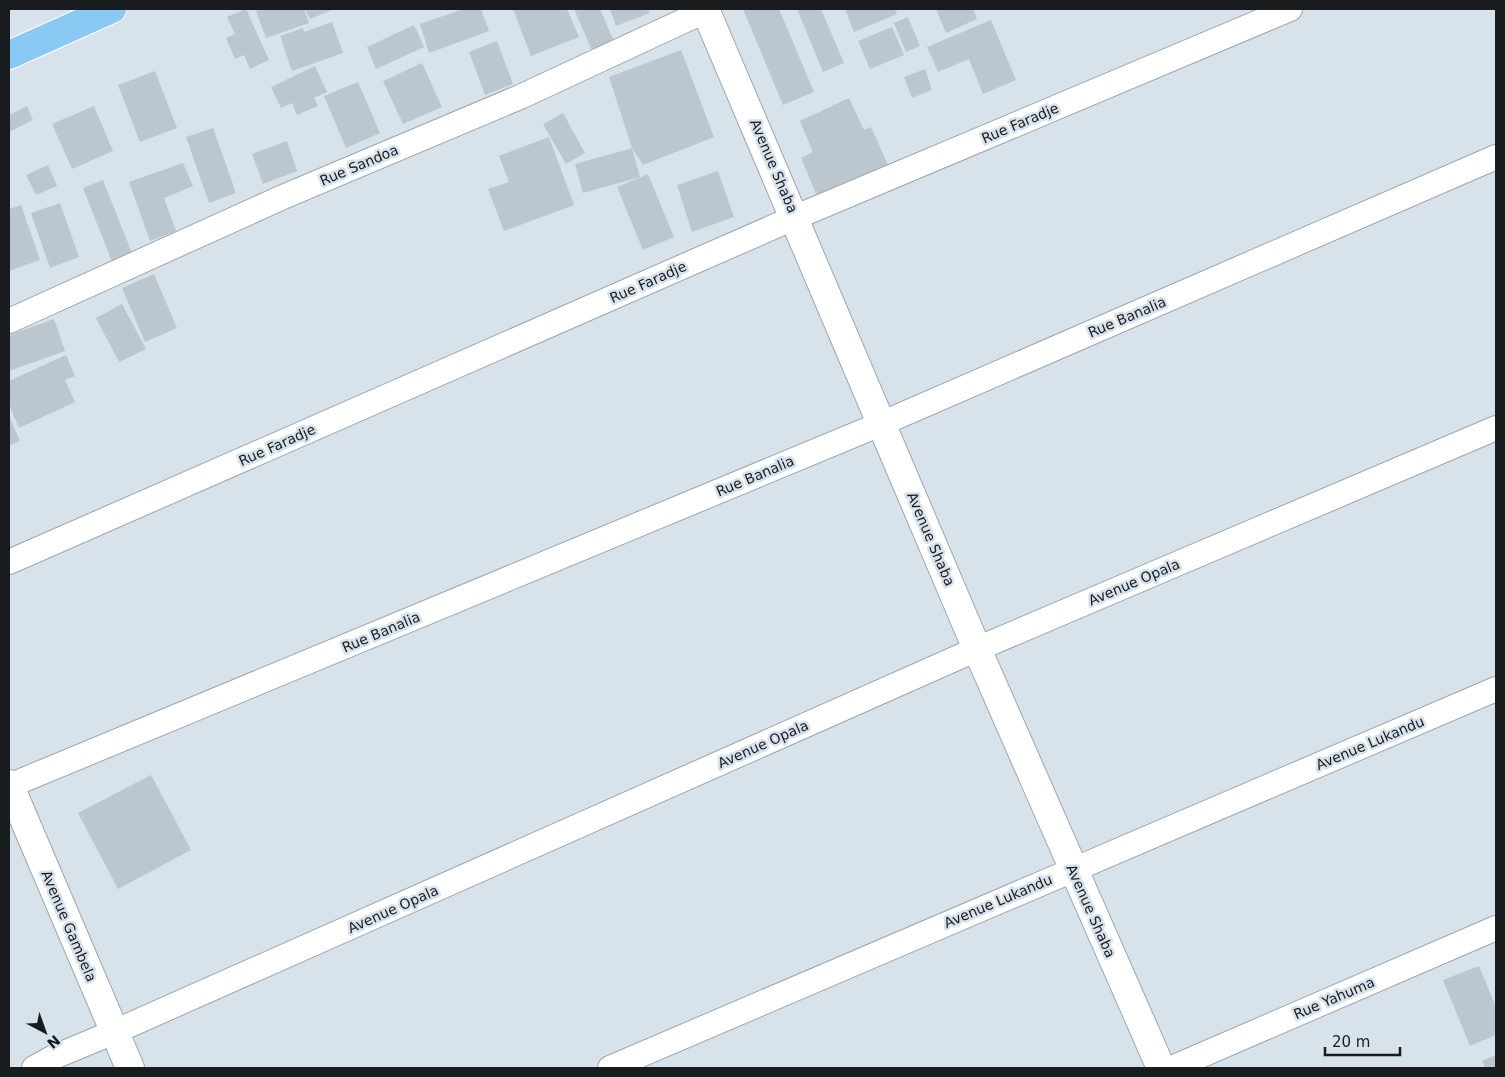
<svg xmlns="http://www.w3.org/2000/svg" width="1505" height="1077" font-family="'DejaVu Sans',sans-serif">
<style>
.building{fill:#bcc6cf}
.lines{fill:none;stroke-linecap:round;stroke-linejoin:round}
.street-casing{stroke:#9ca6ae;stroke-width:26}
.secondary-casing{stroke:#9ca6ae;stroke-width:30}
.primary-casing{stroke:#fff;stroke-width:30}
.street{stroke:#fff;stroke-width:24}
.secondary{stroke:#fff;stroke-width:28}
.primary{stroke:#8bc9f5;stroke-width:28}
.labels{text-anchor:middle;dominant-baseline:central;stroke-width:5;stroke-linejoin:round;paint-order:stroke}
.street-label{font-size:14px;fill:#181c1f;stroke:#d7e2eb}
</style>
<rect width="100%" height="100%" fill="#d7e2eb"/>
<path class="building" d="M 246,9 L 269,60 L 250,69 L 244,55 L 235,59 L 226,38 L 235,34 L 227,17 Z
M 261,9 L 304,9 L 309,23 L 266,38 L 256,11 Z
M 305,9 L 334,9 L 310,19 Z
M 463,9 L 481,9 L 489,31 L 429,53 L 420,24 Z
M 513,9 L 567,9 L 579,37 L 531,56 Z
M 574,9 L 600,9 L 615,44 L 593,53 Z
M 610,9 L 648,9 L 650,13 L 616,26 Z
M 743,9 L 779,9 L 814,92 L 783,105 Z
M 797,9 L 821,9 L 844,63 L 823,72 Z
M 845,9 L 895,9 L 897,14 L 854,32 Z
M 936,9 L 973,9 L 977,19 L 946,33 Z
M 908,17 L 920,46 L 906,52 L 894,23 Z
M 991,20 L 1016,80 L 983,94 L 969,59 L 938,72 L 927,47 Z
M 332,22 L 343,53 L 292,71 L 280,36 L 303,28 L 304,32 Z
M 414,25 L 424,47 L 376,69 L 367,47 Z
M 892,27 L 904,55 L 870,69 L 858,41 Z
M 497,41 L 513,84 L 485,95 L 469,52 Z
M 681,50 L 714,137 L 643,165 L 632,148 L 609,77 Z
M 422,63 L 442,107 L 403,124 L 383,81 Z
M 315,66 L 327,92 L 314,98 L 318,106 L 297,115 L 292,103 L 281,108 L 271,87 Z
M 925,69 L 932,90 L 912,98 L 904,77 Z
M 155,71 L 177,128 L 140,142 L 118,85 Z
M 358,82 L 380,133 L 346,148 L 324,96 Z
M 849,98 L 864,130 L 871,127 L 888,165 L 817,196 L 801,158 L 813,152 L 800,121 Z
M 27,106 L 33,120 L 9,132 L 9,115 Z
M 94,106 L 113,151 L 72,169 L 52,124 Z
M 563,113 L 585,153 L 566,164 L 543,124 Z
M 213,128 L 236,193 L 209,203 L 186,137 Z
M 549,137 L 574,205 L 504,231 L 488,189 L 509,182 L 499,156 Z
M 287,141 L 297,171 L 263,184 L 252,154 Z
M 632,148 L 640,177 L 583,193 L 575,164 Z
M 183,163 L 193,186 L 164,198 L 176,231 L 150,241 L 129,182 Z
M 48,165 L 57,186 L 36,195 L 26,175 Z
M 718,171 L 734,217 L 692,232 L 677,185 Z
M 648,174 L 674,237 L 643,250 L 617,187 Z
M 103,180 L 133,256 L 113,264 L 83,188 Z
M 60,203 L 79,257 L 50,268 L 31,213 Z
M 21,205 L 40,260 L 9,271 L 9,209 Z
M 154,274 L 177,328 L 145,342 L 122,288 Z
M 122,304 L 146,349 L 119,362 L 96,318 Z
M 54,319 L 65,351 L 9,371 L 9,335 Z
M 66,355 L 75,376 L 65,380 L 75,402 L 19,428 L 9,404 L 9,381 Z
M 9,416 L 20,441 L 10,445 L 9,443 Z
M 151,775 L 191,850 L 118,889 L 78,813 Z
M 1479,966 L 1496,1007 L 1496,1035 L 1470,1046 L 1443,980 Z
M 1496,1055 L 1496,1068 L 1485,1068 L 1482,1061 Z"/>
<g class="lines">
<defs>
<path id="street" d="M 9,321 L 283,197 L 520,97 L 709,9
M 9,562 L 796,217 L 1290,9
M 9,786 L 883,423 L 1496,157
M 34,1068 L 54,1057 L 114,1032 L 977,649 L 1496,428
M 610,1068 L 1496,689
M 1172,1068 L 1496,928"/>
<path id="secondary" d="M 705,9 L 977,649 L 1161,1068
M 9,784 L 130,1068"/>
<path id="primary" d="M 9,55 L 112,9"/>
</defs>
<use href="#street" class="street-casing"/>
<use href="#secondary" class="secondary-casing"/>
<use href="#primary" class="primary-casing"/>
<use href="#street" class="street"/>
<use href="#secondary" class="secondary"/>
<use href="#primary" class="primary"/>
</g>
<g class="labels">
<g class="street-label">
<text transform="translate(1020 123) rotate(-23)">Rue Faradje</text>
<text transform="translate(359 165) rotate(-23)">Rue Sandoa</text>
<text transform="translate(774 166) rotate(67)">Avenue Shaba</text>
<text transform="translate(648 282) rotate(-24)">Rue Faradje</text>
<text transform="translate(1127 317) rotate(-23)">Rue Banalia</text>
<text transform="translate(277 445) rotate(-24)">Rue Faradje</text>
<text transform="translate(755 476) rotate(-23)">Rue Banalia</text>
<text transform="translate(931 539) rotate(67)">Avenue Shaba</text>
<text transform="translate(1134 582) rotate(-23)">Avenue Opala</text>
<text transform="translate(381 632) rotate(-23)">Rue Banalia</text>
<text transform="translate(1370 743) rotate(-23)">Avenue Lukandu</text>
<text transform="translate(763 744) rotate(-24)">Avenue Opala</text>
<text transform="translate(998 901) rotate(-23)">Avenue Lukandu</text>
<text transform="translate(393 909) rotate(-24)">Avenue Opala</text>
<text transform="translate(1091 911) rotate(66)">Avenue Shaba</text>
<text transform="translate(69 926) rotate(67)">Avenue Gambela</text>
<text transform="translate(1334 998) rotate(-23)">Rue Yahuma</text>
</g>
</g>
<rect width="1505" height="1077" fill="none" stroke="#181c1f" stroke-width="20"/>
<g transform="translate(45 1032) rotate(139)" stroke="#d7e2eb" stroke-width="4" paint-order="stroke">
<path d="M0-4L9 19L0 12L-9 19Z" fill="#181c1f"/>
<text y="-8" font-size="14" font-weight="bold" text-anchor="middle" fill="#181c1f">N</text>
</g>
<path d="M1325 1047v8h75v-8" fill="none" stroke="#181c1f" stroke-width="2.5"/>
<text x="1332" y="1047" font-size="15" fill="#181c1f" stroke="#d7e2eb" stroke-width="4" paint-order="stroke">20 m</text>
</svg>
